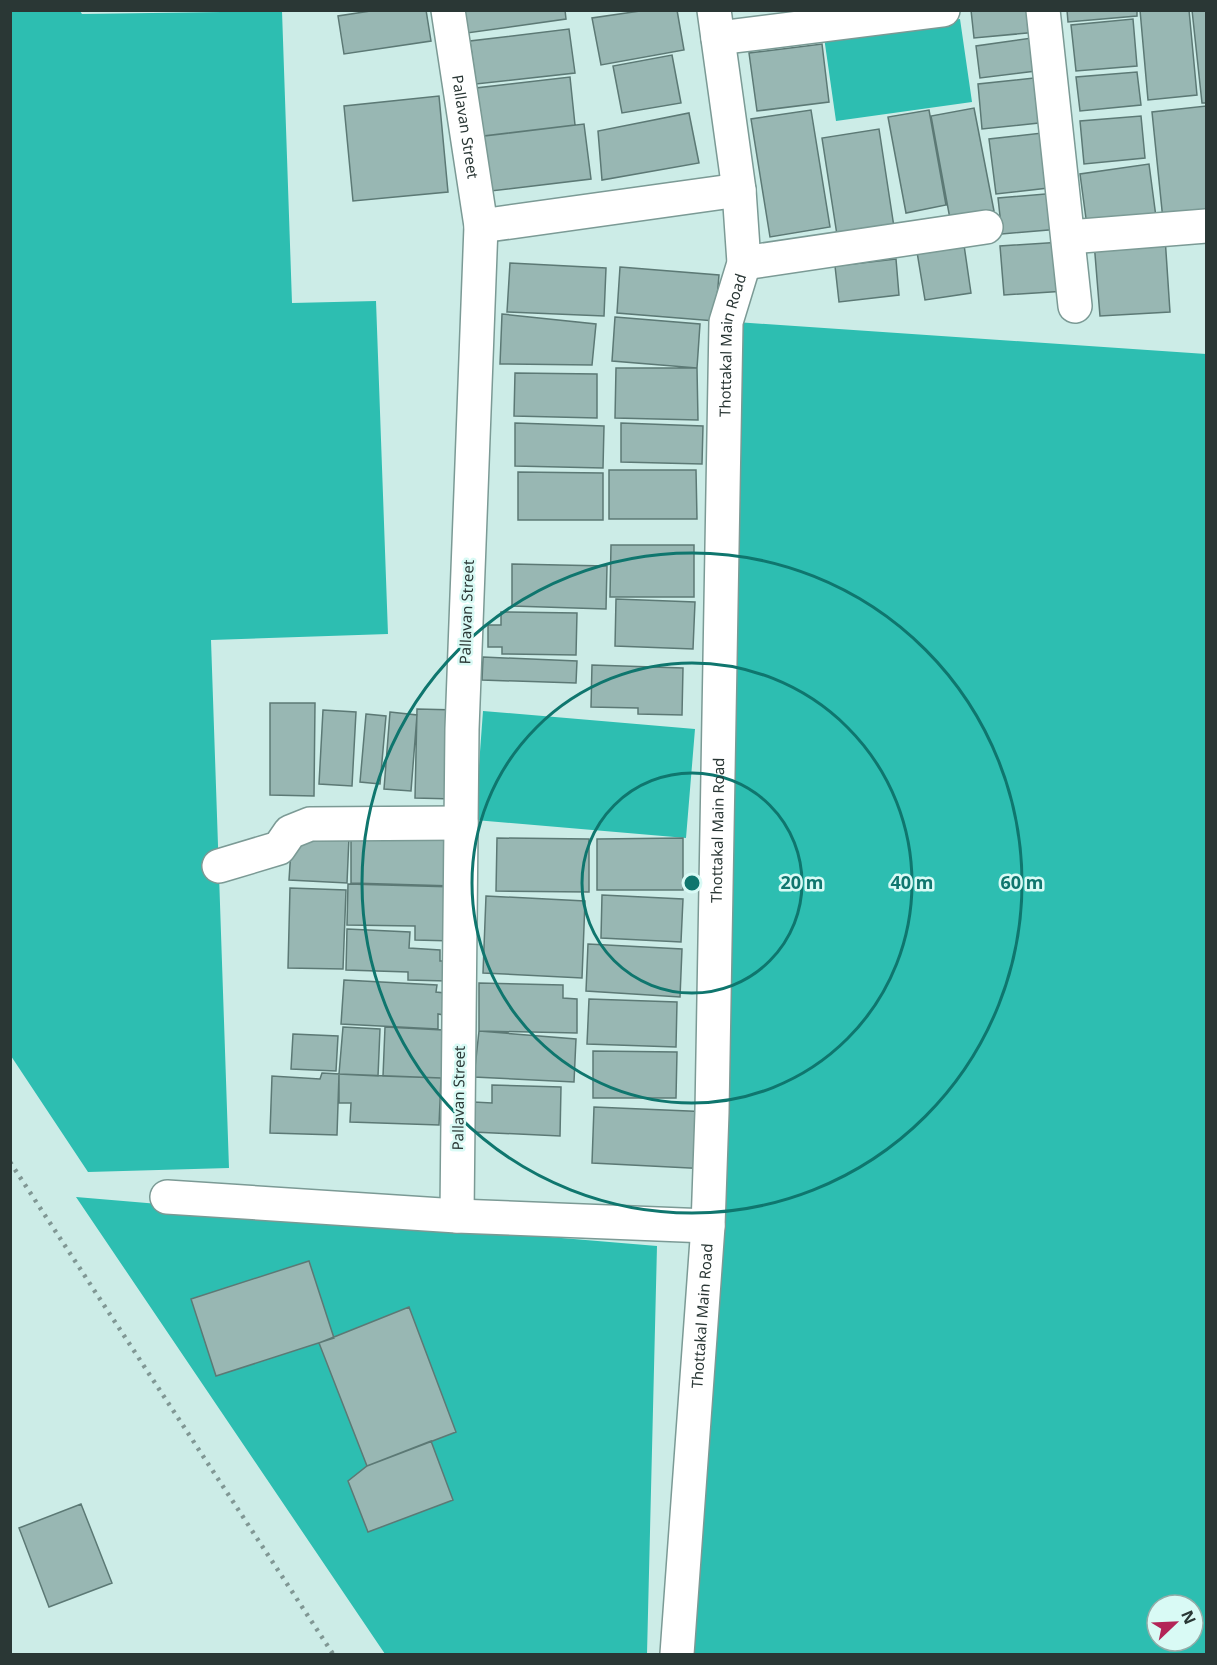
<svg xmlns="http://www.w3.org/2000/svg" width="1217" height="1665" font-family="'Noto Sans',sans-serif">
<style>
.forest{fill:#2dbeb1;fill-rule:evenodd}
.building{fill:#98b7b3;stroke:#5c7975;stroke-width:1.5}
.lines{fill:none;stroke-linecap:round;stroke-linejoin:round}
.minor-casing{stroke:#7b9a95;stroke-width:36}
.minor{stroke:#fff;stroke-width:33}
.rail{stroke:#809794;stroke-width:4.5;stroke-dasharray:3 6;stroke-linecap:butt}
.ring{fill:none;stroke:#0f766e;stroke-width:3}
.labels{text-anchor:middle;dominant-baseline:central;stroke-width:5;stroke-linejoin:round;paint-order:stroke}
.street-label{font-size:15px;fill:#2a3735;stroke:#d9faf5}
.centre{fill:#0f766e;stroke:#d9faf5;stroke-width:3}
.ring-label{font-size:18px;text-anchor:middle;font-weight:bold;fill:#0f766e;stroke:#d9faf5;stroke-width:5;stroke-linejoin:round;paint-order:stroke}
</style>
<rect width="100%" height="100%" fill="#ccece7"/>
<path class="forest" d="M 10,11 L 80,11 L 82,14 L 282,11 L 292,303 L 376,301 L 388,634 L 211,640 L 229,1168 L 88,1172 L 11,1056 Z
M 960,19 L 972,102 L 836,121 L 824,37 Z
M 736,322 L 1206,354 L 1206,1654 L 694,1654 ZM 1157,1605 L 1193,1605 L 1193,1641 L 1157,1641 Z
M 483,711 L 695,729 L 686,838 L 475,820 Z
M 76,1197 L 657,1246 L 647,1654 L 385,1654 Z"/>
<path class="building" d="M 377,10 L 426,10 L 431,41 L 344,54 L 338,16 Z
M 463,10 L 565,10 L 566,19 L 467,33 Z
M 647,10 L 677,10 L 684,50 L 601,65 L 592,18 Z
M 971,10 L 1036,10 L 1038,32 L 974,38 Z
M 1067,10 L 1137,10 L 1137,16 L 1068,22 Z
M 1140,10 L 1189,10 L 1197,95 L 1148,100 Z
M 1192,10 L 1206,10 L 1206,103 L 1202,103 Z
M 1133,19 L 1137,66 L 1076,71 L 1071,25 Z
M 569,29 L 575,73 L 476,84 L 470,41 Z
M 1039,37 L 1044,70 L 980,78 L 976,46 Z
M 822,44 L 829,102 L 757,111 L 749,53 Z
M 672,55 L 681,103 L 622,113 L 613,66 Z
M 1137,72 L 1141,105 L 1080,111 L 1076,77 Z
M 570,77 L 575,125 L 483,136 L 476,88 Z
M 1043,77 L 1048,122 L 982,129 L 978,84 Z
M 439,96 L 448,192 L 353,201 L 344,106 Z
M 1206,106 L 1206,216 L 1163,220 L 1152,112 Z
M 974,108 L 994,211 L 950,219 L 931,116 Z
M 811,110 L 830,227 L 770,237 L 751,119 Z
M 929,110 L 946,205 L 906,213 L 888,117 Z
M 689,113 L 699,163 L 602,180 L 598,131 Z
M 1141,116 L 1145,158 L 1084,164 L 1080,121 Z
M 584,124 L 591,179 L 482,192 L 476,137 Z
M 879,129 L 894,227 L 837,235 L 822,138 Z
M 1051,132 L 1057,187 L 996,194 L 989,139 Z
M 1149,164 L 1156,217 L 1087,226 L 1080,174 Z
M 1057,193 L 1060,229 L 1002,234 L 998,198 Z
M 1165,237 L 1170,312 L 1100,316 L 1094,242 Z
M 1062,242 L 1066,291 L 1004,295 L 1000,246 Z
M 964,245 L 971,293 L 925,300 L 917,252 Z
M 896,259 L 899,295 L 839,302 L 835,266 Z
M 510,263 L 606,268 L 604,316 L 507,312 Z
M 620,267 L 719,275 L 715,321 L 617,313 Z
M 502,314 L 596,324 L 592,365 L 500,364 Z
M 615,317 L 700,324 L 697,368 L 612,361 Z
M 616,368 L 697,368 L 698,420 L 615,418 Z
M 515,373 L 597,374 L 597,418 L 514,416 Z
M 515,423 L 604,426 L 603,468 L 515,466 Z
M 621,423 L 703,426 L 702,464 L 621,462 Z
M 609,470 L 696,470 L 697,519 L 609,519 Z
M 518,472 L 603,473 L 603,520 L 518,520 Z
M 611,545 L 694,545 L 694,597 L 610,597 Z
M 512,564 L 607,566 L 606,609 L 512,606 Z
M 616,599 L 695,602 L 693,649 L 615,646 Z
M 501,612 L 577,613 L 576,655 L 502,654 L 502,647 L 488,647 L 488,625 L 501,625 Z
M 483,657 L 577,661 L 576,683 L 482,680 Z
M 592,665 L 683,668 L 682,715 L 638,714 L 638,708 L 591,707 Z
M 270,703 L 315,703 L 314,796 L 270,795 Z
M 417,709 L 457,710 L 454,799 L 415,798 Z
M 323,710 L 356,712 L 352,786 L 319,784 Z
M 390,712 L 417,715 L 411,791 L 384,789 Z
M 366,714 L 386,716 L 380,784 L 360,782 Z
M 292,834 L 349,837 L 347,883 L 289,880 Z
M 351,835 L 455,837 L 454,886 L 351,883 Z
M 497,838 L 589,839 L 589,892 L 496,891 Z
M 683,838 L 683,890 L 597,890 L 597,839 Z
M 348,884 L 455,887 L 454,941 L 415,940 L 415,926 L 347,925 Z
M 290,888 L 346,890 L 343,969 L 288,968 Z
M 602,895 L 683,899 L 681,942 L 601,938 Z
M 486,896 L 585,901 L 582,978 L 483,973 Z
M 347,929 L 410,932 L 409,948 L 440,950 L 440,961 L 448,961 L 447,981 L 408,980 L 408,972 L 346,970 Z
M 588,944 L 682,949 L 680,997 L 586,991 Z
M 344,980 L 437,985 L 436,992 L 445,993 L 444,1015 L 438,1014 L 438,1029 L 341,1024 Z
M 479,983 L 563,985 L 563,998 L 577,999 L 577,1033 L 479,1031 Z
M 589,999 L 677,1002 L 676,1047 L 587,1044 Z
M 343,1027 L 380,1029 L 378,1076 L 339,1074 Z
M 385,1027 L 443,1030 L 445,1081 L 441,1080 L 441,1078 L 383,1076 Z
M 479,1031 L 576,1039 L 574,1082 L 474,1077 Z
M 293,1034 L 338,1036 L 336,1071 L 291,1069 Z
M 593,1051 L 677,1052 L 676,1098 L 593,1098 Z
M 322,1073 L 339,1074 L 337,1135 L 270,1133 L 272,1076 L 320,1079 Z
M 339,1074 L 441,1078 L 439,1125 L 350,1122 L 351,1103 L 339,1103 Z
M 492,1085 L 561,1087 L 560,1136 L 473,1132 L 474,1102 L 492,1103 Z
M 594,1107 L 712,1112 L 709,1169 L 592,1163 Z
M 309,1261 L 334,1338 L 216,1376 L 191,1299 Z
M 409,1307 L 456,1432 L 367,1466 L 319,1343 Z
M 431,1441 L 453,1500 L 368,1532 L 348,1481 L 367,1466 Z
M 81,1504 L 112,1583 L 49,1607 L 19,1528 Z"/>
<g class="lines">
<defs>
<g id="minor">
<path id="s1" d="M 448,10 L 481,226 L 462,729 L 457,1216"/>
<path d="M 1043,10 L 1075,306"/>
<path d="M 718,38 L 943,10"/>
<path d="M 481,226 L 739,190"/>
<path d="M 1069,237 L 1206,226"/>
<path d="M 744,263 L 986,227"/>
<path d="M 219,866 L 279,848 L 290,832 L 310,824 L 461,823"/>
<path d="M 167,1197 L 457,1216 L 708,1226"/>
<path id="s2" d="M 677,1654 L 708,1226 L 712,1112 L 726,322 L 744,263 L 739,190 L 714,10"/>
</g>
</defs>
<use href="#minor" class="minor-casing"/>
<use href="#minor" class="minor"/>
<path class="rail" d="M 10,1162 L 333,1654"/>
</g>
<g class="ring">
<circle cx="692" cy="883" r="110"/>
<circle cx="692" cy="883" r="220"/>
<circle cx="692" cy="883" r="330"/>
</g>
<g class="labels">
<g class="street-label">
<text stroke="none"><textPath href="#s1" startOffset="118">Pallavan Street</textPath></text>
<text stroke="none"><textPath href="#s2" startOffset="1311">Thottakal Main Road</textPath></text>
<text transform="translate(466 612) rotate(-88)">Pallavan Street</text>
<text stroke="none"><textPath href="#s2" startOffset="825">Thottakal Main Road</textPath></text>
<text transform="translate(458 1098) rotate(-89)">Pallavan Street</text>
<text stroke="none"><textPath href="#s2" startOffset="339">Thottakal Main Road</textPath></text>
</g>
</g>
<circle cx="692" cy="883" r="9" class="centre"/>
<g class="ring-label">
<text x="802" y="889">20 m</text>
<text x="912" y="889">40 m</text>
<text x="1022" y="889">60 m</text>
</g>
<rect width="1217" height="1665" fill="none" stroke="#2a3735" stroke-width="24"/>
<g transform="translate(1175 1623) rotate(67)"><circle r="28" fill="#d9faf5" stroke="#93aca8" stroke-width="1.5"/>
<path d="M0-4.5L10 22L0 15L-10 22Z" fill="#b32457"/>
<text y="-9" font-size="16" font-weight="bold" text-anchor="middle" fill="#2a3735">N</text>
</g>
</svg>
